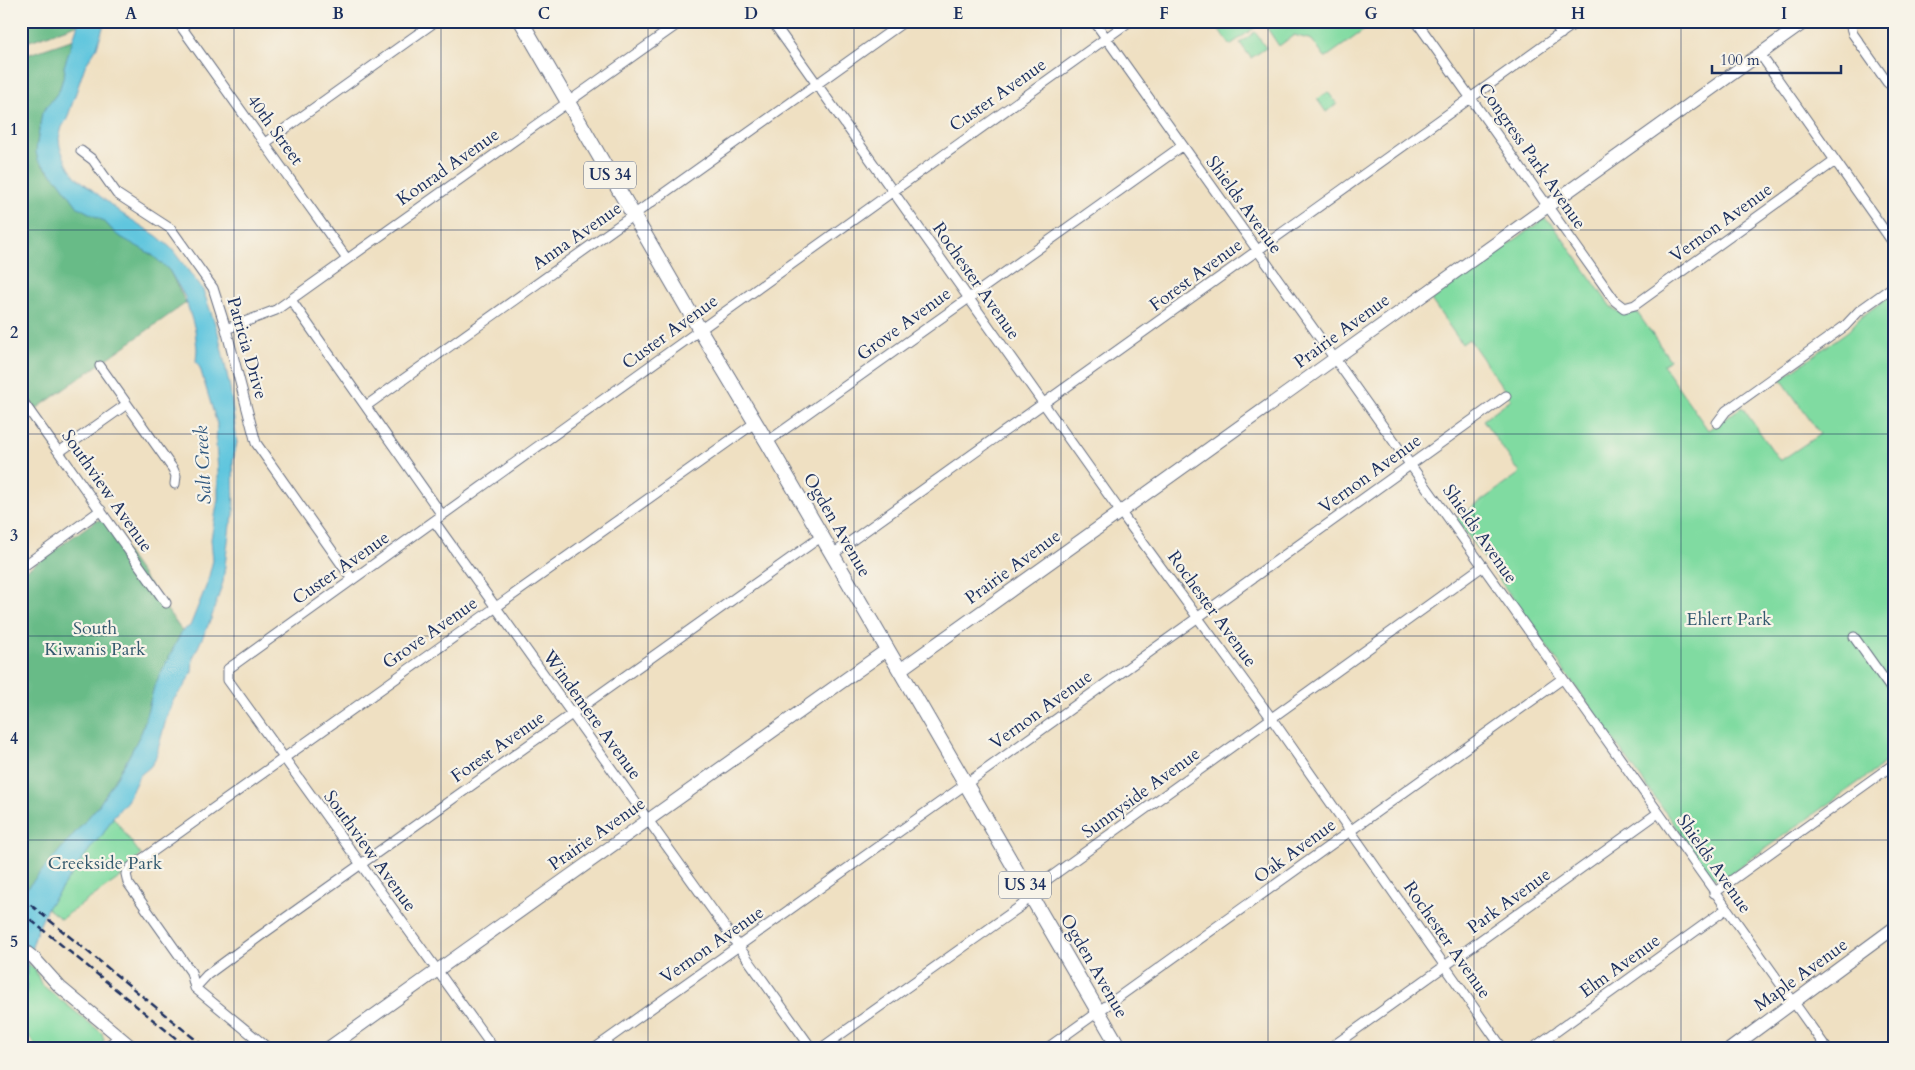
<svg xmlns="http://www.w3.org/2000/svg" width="1915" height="1070" font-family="Cardo,serif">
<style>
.green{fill:#80dba1;stroke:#4e8580}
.forest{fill:#68bb87;stroke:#427572}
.water{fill:#60c6de;stroke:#3e7a9e}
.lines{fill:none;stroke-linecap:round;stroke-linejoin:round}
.street-casing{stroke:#656d81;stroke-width:11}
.secondary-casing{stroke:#656d81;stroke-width:14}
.primary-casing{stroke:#656d81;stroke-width:16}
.street{stroke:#fff;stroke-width:9}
.secondary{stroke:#fff;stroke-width:12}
.primary{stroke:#fff;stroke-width:14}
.rail{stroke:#1b2f5e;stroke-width:2.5;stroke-dasharray:8 4;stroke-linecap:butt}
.grid{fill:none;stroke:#1b2f5e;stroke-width:1;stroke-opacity:0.55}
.labels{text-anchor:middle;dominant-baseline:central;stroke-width:4.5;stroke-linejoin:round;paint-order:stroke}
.shield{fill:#f7f3e8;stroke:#5d6a87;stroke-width:1}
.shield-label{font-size:16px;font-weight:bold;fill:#1b2f5e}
.street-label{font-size:18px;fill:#1b2f5e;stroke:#f7f3e8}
.park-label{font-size:18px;fill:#345a6f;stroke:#f7f3e8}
.water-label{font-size:19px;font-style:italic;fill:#2c557e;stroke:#f7f3e8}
.neatline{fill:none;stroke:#1b2f5e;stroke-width:2}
.grid-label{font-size:16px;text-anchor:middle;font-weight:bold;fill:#1b2f5e}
</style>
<rect width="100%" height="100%" fill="#f7f3e8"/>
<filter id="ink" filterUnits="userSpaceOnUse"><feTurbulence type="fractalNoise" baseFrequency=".02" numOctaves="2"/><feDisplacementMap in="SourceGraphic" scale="10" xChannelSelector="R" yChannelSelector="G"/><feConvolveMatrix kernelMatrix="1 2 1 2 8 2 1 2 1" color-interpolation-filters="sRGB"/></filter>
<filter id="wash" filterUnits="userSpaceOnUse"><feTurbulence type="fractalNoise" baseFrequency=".0096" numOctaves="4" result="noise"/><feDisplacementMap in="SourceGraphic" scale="20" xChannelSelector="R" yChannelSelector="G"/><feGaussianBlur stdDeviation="1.12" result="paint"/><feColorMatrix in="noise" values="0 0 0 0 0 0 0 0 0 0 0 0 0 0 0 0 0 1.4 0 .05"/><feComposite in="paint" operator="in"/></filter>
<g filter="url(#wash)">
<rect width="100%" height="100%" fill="#efe0c2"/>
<path class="green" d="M 1213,21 L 1377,21 L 1325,58 L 1312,40 L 1294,35 L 1279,46 L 1263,22 L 1230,45 Z
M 1255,32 L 1266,48 L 1251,58 L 1240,43 Z
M 1328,92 L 1337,104 L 1326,112 L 1317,99 Z
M 1545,219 L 1553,225 L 1611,307 C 1619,314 1627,314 1637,312 L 1670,360 L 1663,365 L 1708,430 L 1742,407 L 1780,461 L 1820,434 L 1781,379 L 1848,331 L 1861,317 L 1894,293 L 1894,757 L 1721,880 L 1713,878 L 1710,875 L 1456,519 L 1520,473 L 1483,420 L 1511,399 L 1469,339 L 1462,344 L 1431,300 L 1541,221 Z
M 113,817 L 141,855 L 122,876 L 61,919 L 47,908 L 92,846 L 103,834 Z
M 27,963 L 35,969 L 41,984 L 102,1033 L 104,1041 L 96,1049 L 38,1049 L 21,1025 L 26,990 Z"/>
<path class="forest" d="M 21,21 L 79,21 L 79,24 L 21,44 Z
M 74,39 L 64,67 L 65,72 L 59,91 L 42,113 L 37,143 L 42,165 L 58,180 L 78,207 L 104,221 L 117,235 L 134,243 L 160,261 L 169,270 L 186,303 L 36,409 L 21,389 L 21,57 Z
M 101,520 L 105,522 L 182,631 L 154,687 L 142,731 L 127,760 L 99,805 L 23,893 L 21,892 L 21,574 L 95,521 Z"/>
<path class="water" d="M 79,21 L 105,21 L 97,47 L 85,66 L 67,119 L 62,127 L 59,138 L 60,147 L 67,164 L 75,176 L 121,213 L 157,236 L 171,248 L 203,290 L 218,332 L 230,388 L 237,442 L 233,461 L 234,515 L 230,525 L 223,582 L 211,619 L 193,658 L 192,672 L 183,688 L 174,699 L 167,716 L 155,760 L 150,767 L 139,776 L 127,801 L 113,817 L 103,834 L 92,846 L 47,908 L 36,934 L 27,963 L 26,990 L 21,1018 L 21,895 L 99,805 L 127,760 L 142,731 L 154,687 L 182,631 L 190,626 L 207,584 L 213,560 L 211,539 L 218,499 L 218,470 L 216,445 L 217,424 L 200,368 L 196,362 L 197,349 L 195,330 L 185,297 L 169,270 L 151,254 L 117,235 L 104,221 L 78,207 L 58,180 L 38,160 L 36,152 L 37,143 L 42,113 L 59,91 L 65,72 L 64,67 Z"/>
</g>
<g filter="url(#ink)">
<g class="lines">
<defs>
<path id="street" d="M 177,21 L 347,259
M 772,21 L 1127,521 L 1272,719 L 1503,1049
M 1094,21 L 1827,1049
M 1416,21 L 1615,301 L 1624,308 L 1635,305 L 1835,161
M 1553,21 L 1561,34
M 1849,21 L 1853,34 L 1887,82 L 1894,88
M 1760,54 L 1894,244
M 265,143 L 436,21
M 81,151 L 93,160 L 117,194 L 171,229 L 213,288 L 226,329 L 256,443 L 352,579
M 291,300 L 442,515
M 226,329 L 276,310 L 682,21
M 100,366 L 173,469 L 176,476 L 175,484
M 21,399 L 166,603
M 366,406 L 905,21
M 1717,423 L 1726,411 L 1845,326 L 1859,311 L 1894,286
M 767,442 L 1182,146
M 59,452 L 127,404
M 434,521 L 812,1049
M 833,554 L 1578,21
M 21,568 L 101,510
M 1854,637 L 1894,693
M 1714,893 L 1894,764
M 195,988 L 207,975 L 260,936 L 822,536
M 103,1049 L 120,1037
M 269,1049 L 195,988 L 191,972 L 128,883 L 126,874 L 131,867 L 756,422
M 494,1049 L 228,680 L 228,669 L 1130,21
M 594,1049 L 966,784 L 1506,396
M 820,1049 L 1021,906 L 1041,884 L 1483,566
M 1046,1049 L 1562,679
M 1329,1049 L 1658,813
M 1532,1049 L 1726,909"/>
<path id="secondary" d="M 900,670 L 1806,21
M 21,948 L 34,958 L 60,987 L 134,1049
M 327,1049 L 888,649
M 1730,1049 L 1894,928"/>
<path id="primary" d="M 521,21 L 700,330 L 767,442 L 1120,1049"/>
</defs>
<use href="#street" class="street-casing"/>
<use href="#secondary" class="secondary-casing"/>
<use href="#primary" class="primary-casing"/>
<use href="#street" class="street"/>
<use href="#secondary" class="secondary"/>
<use href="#primary" class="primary"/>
<path class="rail" d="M 21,897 L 207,1049
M 21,912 L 189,1049"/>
</g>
</g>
<path class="grid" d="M 234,21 L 234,1049M 441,21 L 441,1049M 648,21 L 648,1049M 854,21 L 854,1049M 1061,21 L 1061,1049M 1268,21 L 1268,1049M 1474,21 L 1474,1049M 1681,21 L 1681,1049M 21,230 L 1894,230M 21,434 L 1894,434M 21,636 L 1894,636M 21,840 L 1894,840"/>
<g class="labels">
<g class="shield">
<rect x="584" y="161.5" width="52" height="27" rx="4"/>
<rect x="999" y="871.5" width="52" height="27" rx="4"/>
</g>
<g class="shield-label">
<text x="610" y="175">US 34</text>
<text x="1025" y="885">US 34</text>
</g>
<g class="street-label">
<text transform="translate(998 95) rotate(-35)">Custer Avenue</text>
<text transform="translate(275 130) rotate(54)">40th Street</text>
<text transform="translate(1532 156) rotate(55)">Congress Park Avenue</text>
<text transform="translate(448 167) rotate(-35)">Konrad Avenue</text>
<text transform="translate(1244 205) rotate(54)">Shields Avenue</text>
<text transform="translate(1721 223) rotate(-36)">Vernon Avenue</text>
<text transform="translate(577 236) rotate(-35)">Anna Avenue</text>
<text transform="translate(1196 275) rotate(-36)">Forest Avenue</text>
<text transform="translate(976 281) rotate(55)">Rochester Avenue</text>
<text transform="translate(904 324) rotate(-36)">Grove Avenue</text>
<text transform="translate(1342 331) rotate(-36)">Prairie Avenue</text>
<text transform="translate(670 332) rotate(-36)">Custer Avenue</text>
<text transform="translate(247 348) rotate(74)">Patricia Drive</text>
<text transform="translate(1370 474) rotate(-36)">Vernon Avenue</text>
<text transform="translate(107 491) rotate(55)">Southview Avenue</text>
<text transform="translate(837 525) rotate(60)">Ogden Avenue</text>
<text transform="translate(1480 534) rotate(55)">Shields Avenue</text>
<text transform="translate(1013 567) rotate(-36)">Prairie Avenue</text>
<text transform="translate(341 568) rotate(-35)">Custer Avenue</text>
<text transform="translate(1212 609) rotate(54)">Rochester Avenue</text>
<text transform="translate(430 633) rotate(-35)">Grove Avenue</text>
<text transform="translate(1041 710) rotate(-36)">Vernon Avenue</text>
<text transform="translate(592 715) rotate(54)">Windemere Avenue</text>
<text transform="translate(498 747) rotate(-35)">Forest Avenue</text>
<text transform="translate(1141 793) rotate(-36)">Sunnyside Avenue</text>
<text transform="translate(597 834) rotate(-35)">Prairie Avenue</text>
<text transform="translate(370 851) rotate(54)">Southview Avenue</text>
<text transform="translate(1295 851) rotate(-36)">Oak Avenue</text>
<text transform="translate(1714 864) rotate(55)">Shields Avenue</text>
<text transform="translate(1509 901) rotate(-36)">Park Avenue</text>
<text transform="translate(1447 940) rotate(55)">Rochester Avenue</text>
<text transform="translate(712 945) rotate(-35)">Vernon Avenue</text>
<text transform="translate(1094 966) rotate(60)">Ogden Avenue</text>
<text transform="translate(1620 966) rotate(-36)">Elm Avenue</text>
<text transform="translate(1801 975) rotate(-36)">Maple Avenue</text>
</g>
<g class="park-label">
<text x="1729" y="619">Ehlert Park</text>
<text x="95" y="628">South<tspan x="95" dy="21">Kiwanis Park</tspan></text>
<text x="105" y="863">Creekside Park</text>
</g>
<g class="water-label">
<text transform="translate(203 465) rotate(-93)">Salt Creek</text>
</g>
</g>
<rect width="1915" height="1070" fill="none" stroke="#f7f3e8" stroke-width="55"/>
<path d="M1712 65v8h129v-8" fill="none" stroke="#1b2f5e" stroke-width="2.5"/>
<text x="1720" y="65" font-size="15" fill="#1b2f5e" stroke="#f7f3e8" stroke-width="4" paint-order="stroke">100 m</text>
<rect x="28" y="28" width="1860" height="1014" class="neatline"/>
<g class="grid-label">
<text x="131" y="19">A</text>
<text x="338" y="19">B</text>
<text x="544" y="19">C</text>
<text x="751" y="19">D</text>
<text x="958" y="19">E</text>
<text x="1164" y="19">F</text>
<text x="1371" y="19">G</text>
<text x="1578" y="19">H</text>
<text x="1784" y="19">I</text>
<text x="14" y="135">1</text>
<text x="14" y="338">2</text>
<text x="14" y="541">3</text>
<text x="14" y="744">4</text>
<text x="14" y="947">5</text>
</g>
</svg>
